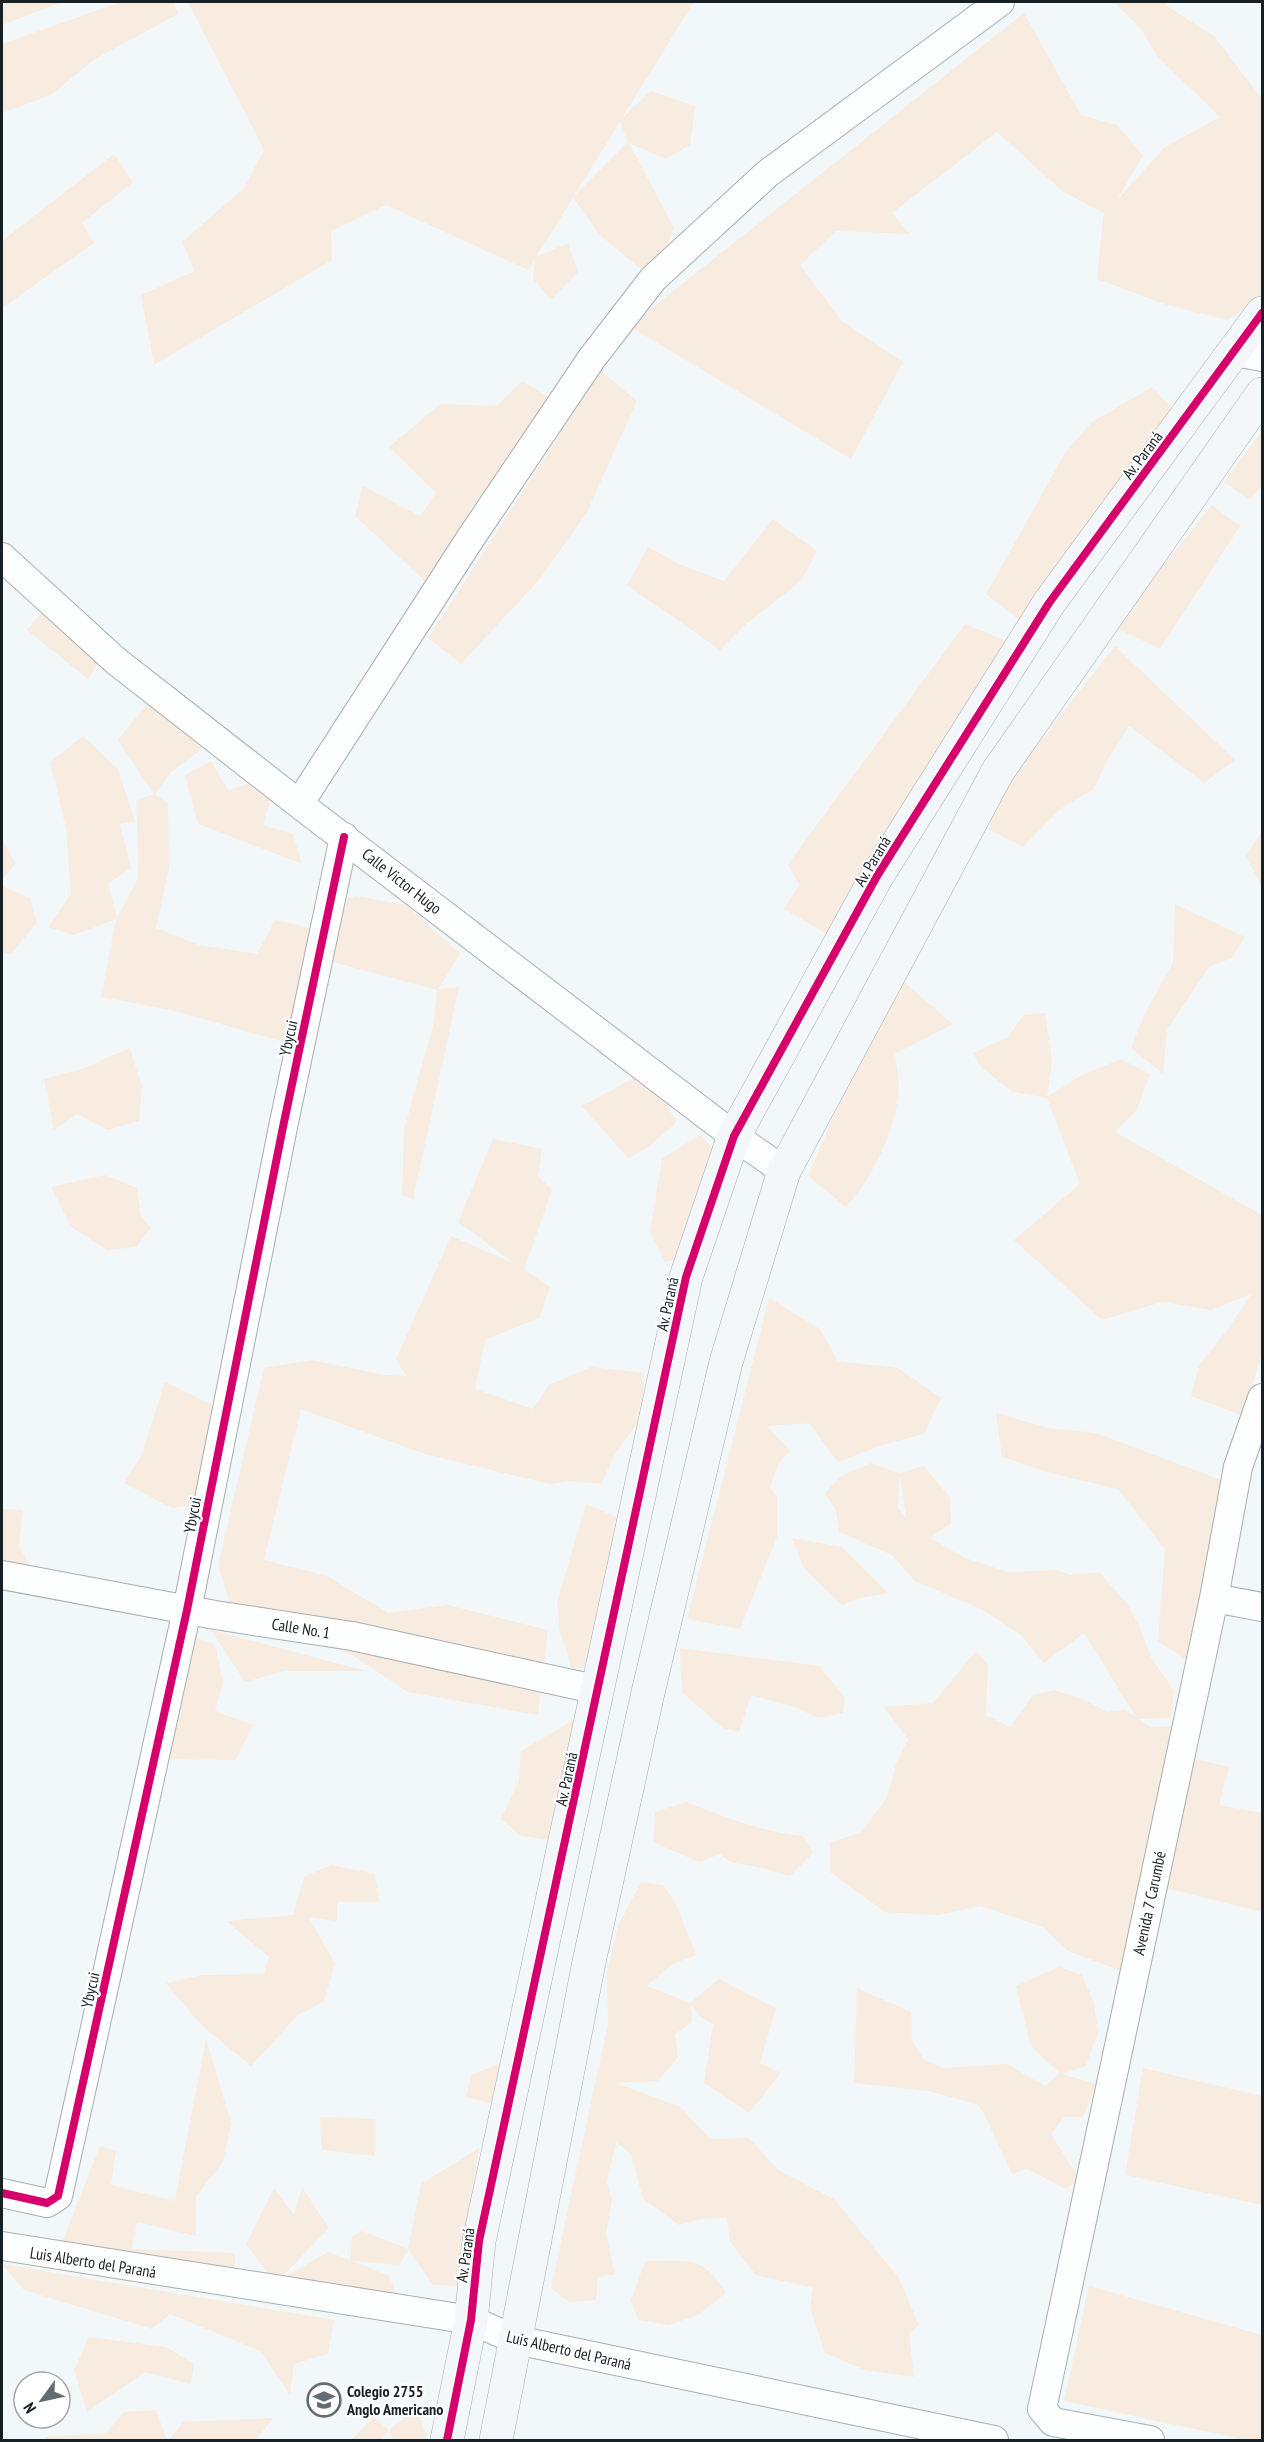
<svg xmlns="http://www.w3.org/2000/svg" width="1264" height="2442" font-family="'PT Sans Narrow',sans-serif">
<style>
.green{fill:#f8ebe0;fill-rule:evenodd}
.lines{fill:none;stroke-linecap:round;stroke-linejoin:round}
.street-casing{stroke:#a7afb2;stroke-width:30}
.secondary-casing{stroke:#a7afb2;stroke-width:34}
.street{stroke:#fdfefe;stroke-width:28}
.secondary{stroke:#f3f7f9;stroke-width:33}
.cycleway-casing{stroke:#fff;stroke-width:11}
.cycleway{stroke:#d6006c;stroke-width:8}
.labels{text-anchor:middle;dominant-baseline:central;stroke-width:4.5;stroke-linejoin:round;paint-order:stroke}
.street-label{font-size:16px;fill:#162025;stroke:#fff}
.poi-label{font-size:16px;font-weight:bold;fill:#162025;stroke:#fff;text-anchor:start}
</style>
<rect width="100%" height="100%" fill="#f2f8fa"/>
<path class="green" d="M 2,2 L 63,2 L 2,25 Z
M 121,2 L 173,2 L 178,14 L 95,59 L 51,95 L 2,113 L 2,44 Z
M 188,2 L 694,2 L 622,118 L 651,91 L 695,106 L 690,145 L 666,159 L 629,143 L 674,228 L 653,279 L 600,235 L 573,198 L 536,257 L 568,243 L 578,272 L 551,300 L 533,279 L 535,260 L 528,270 L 386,205 L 331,231 L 332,260 L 154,365 L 141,295 L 195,271 L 182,242 L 244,188 L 264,150 ZM 620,122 L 628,142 L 575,195 L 575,194 Z
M 1114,2 L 1165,2 L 1167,6 L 1215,37 L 1262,99 L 1262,296 L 1227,320 L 1167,305 L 1097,279 L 1103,217 L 1105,214 L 1062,191 L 997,132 L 892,213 L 910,234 L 836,231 L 800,265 L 842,321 L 903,362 L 851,459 L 629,326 L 1024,13 L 1081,115 L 1117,125 L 1143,155 L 1117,200 L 1165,147 L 1220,117 L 1158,57 L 1141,29 Z
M 114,154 L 133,182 L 82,223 L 94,243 L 2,308 L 2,241 Z
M 601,371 L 637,401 L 587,512 L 539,580 L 461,664 L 428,638 Z
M 522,381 L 553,400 L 427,583 L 355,516 L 363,486 L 420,516 L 436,493 L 389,447 L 440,404 L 496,406 Z
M 1152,387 L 1184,421 L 1032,630 L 986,594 L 1065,453 L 1092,422 Z
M 1262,431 L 1262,486 L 1250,500 L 1224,482 Z
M 1212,505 L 1240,526 L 1160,649 L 1114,627 Z
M 773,519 L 817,551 L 802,580 L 746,624 L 720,650 L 627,585 L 648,547 L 677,563 L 724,581 Z
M 42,612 L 101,658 L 88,679 L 27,630 Z
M 965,624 L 1012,643 L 834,938 L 784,909 L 799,885 L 788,864 Z
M 1115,646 L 1235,760 L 1204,783 L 1129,726 L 1107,761 L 1094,789 L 1060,809 L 1023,847 L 989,830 L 993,801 Z
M 151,699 L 202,749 L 171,772 L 155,794 L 168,804 L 169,868 L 156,928 L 199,945 L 257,954 L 275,920 L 321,930 L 284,1042 L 171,1010 L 101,997 L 116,919 L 74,935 L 48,927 L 71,894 L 66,828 L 50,762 L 83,736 L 118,769 L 135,822 L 120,824 L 131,868 L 108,884 L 117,918 L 138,878 L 137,800 L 154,794 L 118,740 Z
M 211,761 L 228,790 L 252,783 L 271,798 L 263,825 L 293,834 L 302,864 L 198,824 L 185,775 Z
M 1262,831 L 1262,887 L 1246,856 Z
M 2,840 L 16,863 L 2,880 Z
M 2,886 L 30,898 L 37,923 L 11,954 L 2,953 Z
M 356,896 L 406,905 L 460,954 L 438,989 L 459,987 L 413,1200 L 402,1195 L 404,1130 L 433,1026 L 437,990 L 333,962 L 330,933 L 341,900 Z
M 1175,904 L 1245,937 L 1232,958 L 1209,967 L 1167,1030 L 1163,1074 L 1131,1048 L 1145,1013 L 1173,963 Z
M 904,982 L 953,1024 L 895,1054 C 896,1064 899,1076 899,1086 C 897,1129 874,1175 846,1207 L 808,1176 L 837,1109 Z
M 1045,1013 L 1052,1061 L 1047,1097 L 1082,1075 L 1121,1059 L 1150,1074 L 1137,1110 L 1115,1132 L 1262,1215 L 1262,1353 L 1243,1416 L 1191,1396 L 1199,1366 L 1230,1326 L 1251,1294 L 1211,1310 L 1162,1302 L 1102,1320 L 1014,1240 L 1080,1184 L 1047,1098 L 1011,1091 L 980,1066 L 973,1053 L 1008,1037 L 1024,1015 Z
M 130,1048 L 142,1087 L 139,1121 L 108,1130 L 77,1114 L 54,1130 L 44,1079 L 82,1069 Z
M 645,1072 L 677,1122 L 647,1148 L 628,1158 L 582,1106 Z
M 701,1134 L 730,1172 L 712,1250 L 665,1262 L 650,1232 L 662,1159 Z
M 493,1139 L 542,1149 L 538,1176 L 552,1190 L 524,1270 L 550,1287 L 539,1318 L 485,1340 L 475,1389 L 533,1409 L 549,1385 L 591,1367 L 643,1373 L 645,1413 L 615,1454 L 601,1484 L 570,1481 L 550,1484 L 425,1454 L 301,1409 L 264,1560 L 327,1576 L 388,1613 L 448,1605 L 548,1630 L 538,1715 L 408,1692 L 352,1655 L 233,1613 L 218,1565 L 264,1368 L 311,1360 L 385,1375 L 406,1376 L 396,1359 L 451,1236 L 515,1264 L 458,1222 Z
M 105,1175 L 137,1188 L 141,1216 L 151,1228 L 136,1247 L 107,1250 L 71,1227 L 51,1187 Z
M 769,1298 L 820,1329 L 838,1361 L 898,1368 L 941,1398 L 924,1434 L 882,1445 L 838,1462 L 809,1423 L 767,1426 L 790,1451 L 778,1464 L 770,1488 L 777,1497 L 777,1537 L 740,1629 L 687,1619 Z
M 165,1382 L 217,1407 L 200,1504 L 172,1508 L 124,1483 L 141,1456 Z
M 996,1413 L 1048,1428 L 1096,1433 L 1224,1481 L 1187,1660 L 1158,1641 L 1165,1549 L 1118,1489 L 1050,1473 L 1002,1457 Z
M 871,1463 L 899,1473 L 924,1466 L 950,1498 L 951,1523 L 930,1538 L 965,1558 L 1008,1572 L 1056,1570 L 1070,1575 L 1099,1572 L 1128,1605 L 1139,1626 L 1151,1657 L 1174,1691 L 1171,1718 L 1139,1719 L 1151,1727 L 1187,1726 L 1124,1972 L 1068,1951 L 1043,1927 L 981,1906 L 938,1915 L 885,1912 L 830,1872 L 830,1843 L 862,1832 L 887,1797 L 896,1764 L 908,1739 L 884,1707 L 933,1703 L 976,1651 L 988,1664 L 986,1715 L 1010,1727 L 1033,1695 L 1054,1690 L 1083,1699 L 1107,1712 L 1125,1710 L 1136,1717 L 1084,1633 L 1044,1663 L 1021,1635 L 981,1609 L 915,1581 L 892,1555 L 839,1532 L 836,1511 L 825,1493 L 841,1476 ZM 899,1477 L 900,1477 L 906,1519 L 898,1508 Z
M 586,1504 L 623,1520 L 591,1667 L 572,1669 L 560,1632 L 557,1602 Z
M 2,1509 L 23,1510 L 19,1546 L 30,1566 L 2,1568 Z
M 792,1538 L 842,1547 L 888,1593 L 860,1598 L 842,1605 L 803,1567 Z
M 211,1630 L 366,1671 L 284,1671 L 245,1682 Z
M 183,1635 L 215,1644 L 223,1683 L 215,1711 L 253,1725 L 236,1760 L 164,1759 Z
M 680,1648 L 819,1666 L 845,1697 L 843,1713 L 818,1718 L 795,1707 L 751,1695 L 739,1732 L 723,1728 L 682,1692 Z
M 594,1708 L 566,1842 L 521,1836 L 501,1819 L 519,1781 L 521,1751 Z
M 1181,1756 L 1229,1767 L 1219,1805 L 1262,1813 L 1262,1912 L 1153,1885 Z
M 686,1802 C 726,1818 760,1831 803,1836 L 813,1853 L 790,1876 L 767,1869 L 730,1862 L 720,1854 L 699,1862 L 653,1842 L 655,1812 Z
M 331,1865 L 375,1874 L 379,1902 L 337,1902 L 337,1921 L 308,1917 L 335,1963 L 324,2002 L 298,2015 L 251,2066 L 200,2024 L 166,1983 L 203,1975 L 264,1974 L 269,1957 L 226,1921 L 293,1915 L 304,1877 Z
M 641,1882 L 663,1885 L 675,1902 L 696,1955 L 671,1965 L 647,1986 L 690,2003 L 719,1979 L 776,2008 L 760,2063 L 781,2073 L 749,2113 L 704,2083 L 713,2024 L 700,2016 L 691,2004 L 692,2022 L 675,2034 L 678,2057 L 658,2081 L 616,2083 L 680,2107 L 710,2139 L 749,2138 L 778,2170 L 834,2199 L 899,2278 L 919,2325 L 909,2333 L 914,2377 L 865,2370 L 825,2353 L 810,2308 L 813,2288 L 756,2275 L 730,2242 L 727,2218 L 706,2218 L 679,2225 L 643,2199 L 631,2154 L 616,2142 L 607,2182 L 612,2199 L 606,2234 L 615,2274 L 598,2277 L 596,2300 L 569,2302 L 551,2288 L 608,2023 L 607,1973 L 618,1926 Z
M 1059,1967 L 1082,1975 L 1094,2002 L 1098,2032 L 1086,2066 L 1062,2074 L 1096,2084 L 1083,2117 L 1064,2117 L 1051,2134 L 1080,2180 L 1066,2189 L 1027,2169 L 1012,2174 L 984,2114 L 977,2104 L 928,2091 L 854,2083 L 857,1988 L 911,2012 L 911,2039 L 924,2060 L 944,2068 L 1007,2064 L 1045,2086 L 1060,2073 L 1031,2047 L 1016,1986 Z
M 206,2038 L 231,2123 L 223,2162 L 196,2196 L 196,2236 L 137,2222 L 132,2249 L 235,2253 L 235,2274 L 60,2247 L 100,2146 L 116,2151 L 111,2185 L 175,2201 Z
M 501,2063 L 509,2108 L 466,2097 L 471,2075 Z
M 1143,2068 L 1262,2096 L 1262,2205 L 1125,2175 Z
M 320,2117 L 375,2119 L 375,2156 L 322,2150 Z
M 479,2148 L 459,2286 L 433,2285 L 408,2250 L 399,2265 L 353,2261 L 389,2276 L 403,2310 L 275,2283 L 246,2244 L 274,2188 L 294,2215 L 302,2187 L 329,2228 L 278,2281 L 328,2252 L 350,2260 L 352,2236 L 362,2231 L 408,2249 L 421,2184 Z
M 645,2261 C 686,2261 703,2254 726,2293 L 698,2315 L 669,2325 L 638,2320 L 631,2300 Z
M 2,2264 L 334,2320 L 328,2354 L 294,2364 L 290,2395 L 260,2351 L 170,2314 L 152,2329 L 24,2290 Z
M 1089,2286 L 1262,2335 L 1262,2440 L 1246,2440 L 1064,2401 Z
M 89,2337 L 166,2347 L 194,2364 L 191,2384 L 145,2372 L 87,2412 L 74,2370 Z
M 416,2408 L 427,2437 L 424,2440 L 393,2440 L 389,2430 L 381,2440 L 352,2440 L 373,2417 L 389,2430 Z
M 156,2410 L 167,2440 L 46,2440 L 45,2437 L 106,2433 L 124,2412 Z
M 273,2418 L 256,2440 L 169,2440 L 183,2422 Z"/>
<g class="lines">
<defs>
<path id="street" d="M 1235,352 L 1262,357
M 2,557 L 116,661 L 299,804 L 734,1136 L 784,1171
M 299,804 L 470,539 L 592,358 L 653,279 L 767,174 L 1000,2
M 2,1575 L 215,1615 L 352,1636 L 599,1690
M 1214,1598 L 1262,1607
M 2,2193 L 47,2203 L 58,2196 L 187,1610 L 283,1127 L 344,837
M 2,2246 L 471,2320 L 516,2340 L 994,2440
M 1150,2440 L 1053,2422 L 1042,2409 L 1214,1598 L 1238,1467 L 1262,1398"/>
<path id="secondary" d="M 447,2440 L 471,2320 L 479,2241 L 686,1277 L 734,1136 L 877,876 L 1049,603 L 1262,313
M 496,2440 L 589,1962 L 647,1697 L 726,1362 L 784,1171 L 998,771 L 1262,394"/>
</defs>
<use href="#street" class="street-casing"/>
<use href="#secondary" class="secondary-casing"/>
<use href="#street" class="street"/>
<use href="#secondary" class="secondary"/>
<defs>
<path id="cycleway" d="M 2,2193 L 47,2203 L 58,2196 L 187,1610 L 283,1127 L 344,837
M 447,2440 L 471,2320 L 479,2241 L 686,1277 L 734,1136 L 877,876 L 1049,603 L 1262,313"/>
</defs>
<use href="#cycleway" class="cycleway-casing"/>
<use href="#cycleway" class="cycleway"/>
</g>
<defs>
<symbol id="school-ring" viewBox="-11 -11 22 22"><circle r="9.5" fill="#fff" stroke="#636c70" stroke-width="1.5"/><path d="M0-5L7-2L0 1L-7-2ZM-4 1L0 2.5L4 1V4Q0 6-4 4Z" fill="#636c70"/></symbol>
</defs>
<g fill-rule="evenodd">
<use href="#school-ring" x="305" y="2381" width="38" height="38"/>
</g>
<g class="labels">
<g class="street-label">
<text transform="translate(1142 455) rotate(-53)">Av. Paraná</text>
<text transform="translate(872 861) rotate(-59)">Av. Paraná</text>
<text transform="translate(402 881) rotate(38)">Calle Victor Hugo</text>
<text transform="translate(288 1038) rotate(-78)">Ybycui</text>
<text transform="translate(667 1304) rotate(-78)">Av. Paraná</text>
<text transform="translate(192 1515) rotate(-79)">Ybycui</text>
<text transform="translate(301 1628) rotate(9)">Calle No. 1</text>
<text transform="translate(566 1779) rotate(-78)">Av. Paraná</text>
<text transform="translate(1149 1903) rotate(-78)">Avenida 7 Carumbé</text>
<text transform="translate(90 1990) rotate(-78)">Ybycui</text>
<text transform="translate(465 2255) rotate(-82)">Av. Paraná</text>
<text transform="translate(93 2262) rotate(9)">Luis Alberto del Paraná</text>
<text transform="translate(569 2350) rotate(13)">Luis Alberto del Paraná</text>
</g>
<g class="poi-label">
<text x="347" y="2391">Colegio 2755<tspan x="347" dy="18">Anglo Americano</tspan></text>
</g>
</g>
<rect width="1264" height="2442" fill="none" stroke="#162025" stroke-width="6"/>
<g transform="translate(42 2400) rotate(237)"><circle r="28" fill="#ffffff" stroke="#a2a6a8" stroke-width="1.5"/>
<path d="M0-4.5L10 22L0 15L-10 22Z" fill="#636c70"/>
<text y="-9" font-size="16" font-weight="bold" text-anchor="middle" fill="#162025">N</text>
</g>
</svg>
